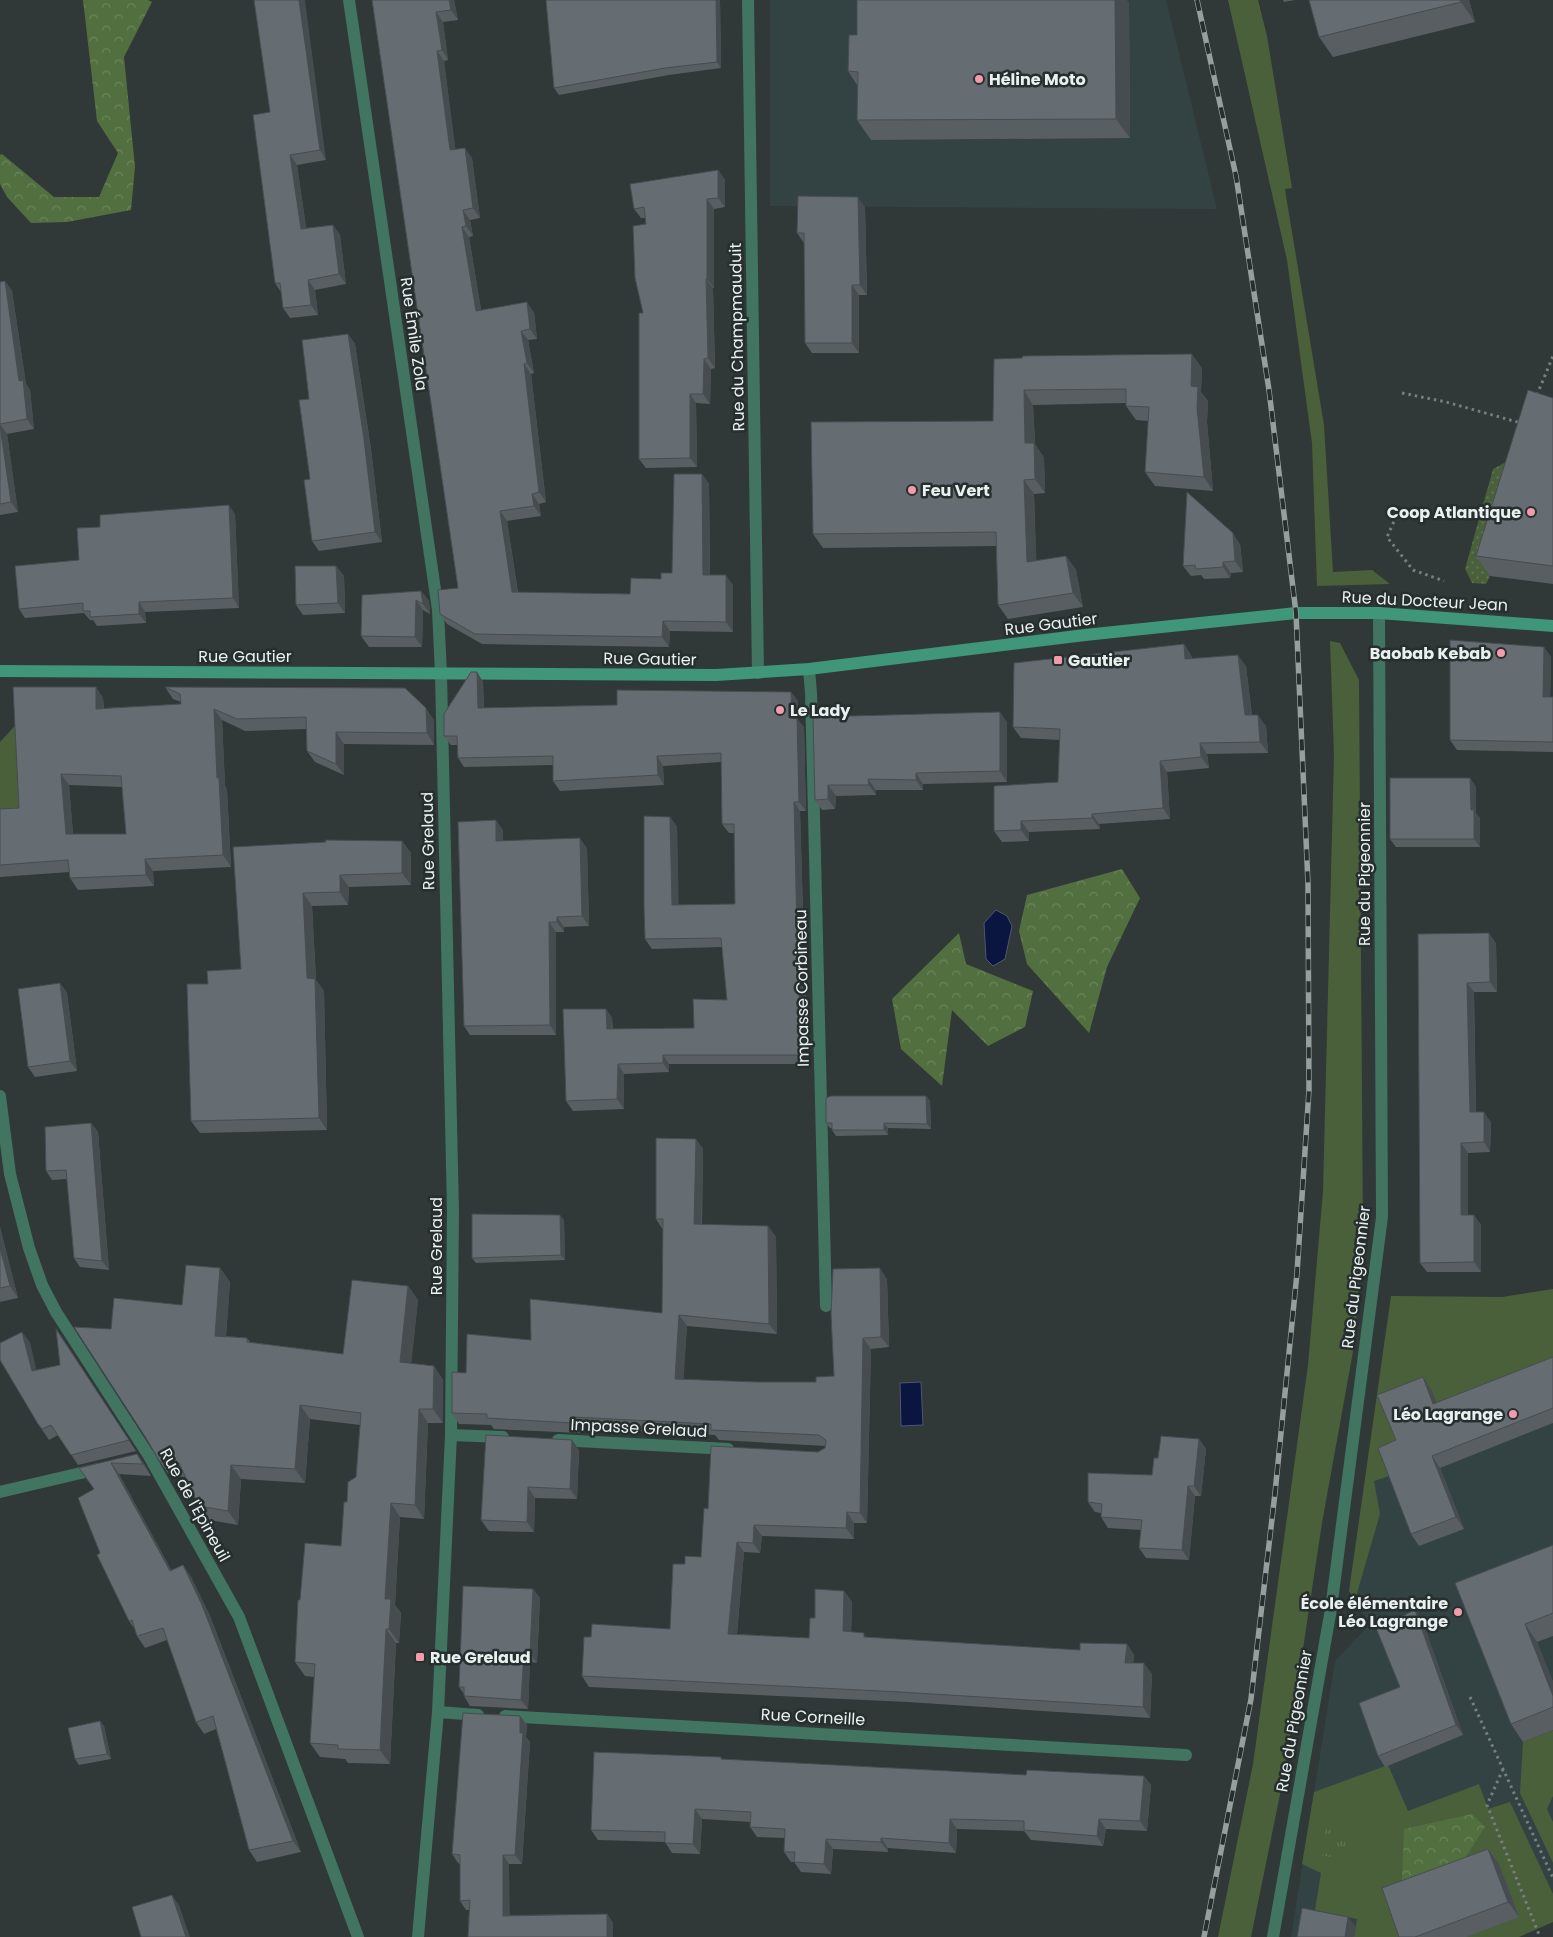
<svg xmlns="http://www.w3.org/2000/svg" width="1553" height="1937" font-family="Poppins,sans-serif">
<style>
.built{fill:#334344}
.grass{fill:#49603a}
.forest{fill:url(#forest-crowns)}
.park{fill:url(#park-tufts)}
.garden{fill:url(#garden-dots)}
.water{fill:#0a163f;stroke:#4d5774}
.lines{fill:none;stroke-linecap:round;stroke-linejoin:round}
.path{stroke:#787f7f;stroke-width:3;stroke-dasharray:2.5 4;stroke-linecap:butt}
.street{stroke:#417461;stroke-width:12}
.secondary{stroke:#3f9678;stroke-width:12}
.rail-casing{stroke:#979e9e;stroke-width:5.5}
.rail{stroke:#262e2e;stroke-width:4;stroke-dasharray:11;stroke-linecap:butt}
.wall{fill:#585e62;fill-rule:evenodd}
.shaded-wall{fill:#474c50}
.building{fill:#666d72;stroke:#474c50;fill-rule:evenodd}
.poi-dot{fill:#f39aac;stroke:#262e2e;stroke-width:2}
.labels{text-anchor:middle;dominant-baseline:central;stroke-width:5;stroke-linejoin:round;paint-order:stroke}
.poi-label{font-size:16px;font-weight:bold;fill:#eaf0f0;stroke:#262e2e;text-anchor:start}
.street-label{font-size:16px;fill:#eaf0f0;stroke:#262e2e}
</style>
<defs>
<pattern id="forest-crowns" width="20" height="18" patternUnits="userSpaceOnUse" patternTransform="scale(1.25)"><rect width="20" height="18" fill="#52703f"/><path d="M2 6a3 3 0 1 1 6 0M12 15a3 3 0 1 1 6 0" fill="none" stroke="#6b855b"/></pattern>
<pattern id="park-tufts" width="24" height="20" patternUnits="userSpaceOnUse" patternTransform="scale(1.25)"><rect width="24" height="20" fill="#49603a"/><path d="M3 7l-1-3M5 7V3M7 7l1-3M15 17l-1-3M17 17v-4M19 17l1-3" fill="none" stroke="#637757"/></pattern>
<pattern id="garden-dots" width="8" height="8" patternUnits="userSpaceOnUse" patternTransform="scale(1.25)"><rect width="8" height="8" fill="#49603a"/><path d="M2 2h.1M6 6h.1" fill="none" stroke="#637757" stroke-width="1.8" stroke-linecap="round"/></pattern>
</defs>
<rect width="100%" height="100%" fill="#303838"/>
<path class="built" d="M 770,0 L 1166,0 L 1217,209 L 770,206 Z
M 1553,1289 L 1553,1922 L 1519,1937 L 1291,1937 L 1335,1661 L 1370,1624 L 1349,1591 L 1391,1296 L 1502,1297 Z"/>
<path class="grass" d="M 1228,0 L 1258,0 L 1267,36 L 1292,188 L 1285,189 L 1287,202 L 1324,425 L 1333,572 L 1372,570 L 1390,584 L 1317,586 L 1312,443 L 1287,260 Z
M 1330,641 L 1340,643 L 1359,680 L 1363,1232 L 1354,1346 L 1322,1523 L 1284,1775 L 1251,1937 L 1218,1937 L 1253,1764 L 1308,1365 L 1323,1191 L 1334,754 Z
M 22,718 L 27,819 L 0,821 L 0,742 Z
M 1553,1289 L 1553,1372 L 1404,1452 L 1392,1475 L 1374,1481 L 1380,1514 L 1355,1600 L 1349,1591 L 1391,1296 L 1502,1297 Z
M 1553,1730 L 1553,1796 L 1547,1809 L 1553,1822 L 1553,1863 L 1520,1793 L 1523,1742 Z
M 1388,1765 L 1408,1811 L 1479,1784 L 1488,1809 L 1510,1802 L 1553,1894 L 1553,1922 L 1519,1937 L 1354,1937 L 1357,1919 L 1315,1910 L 1321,1873 L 1302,1864 L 1314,1792 Z"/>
<path class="forest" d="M 83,0 L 148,0 L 152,2 L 124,57 L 135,167 L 131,210 L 67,222 L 31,223 L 7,197 L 0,184 L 0,155 L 2,154 L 54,197 L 99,197 L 118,153 L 97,121 Z
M 1122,869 L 1140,898 L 1107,967 L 1089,1033 L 1027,964 L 1019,931 L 1027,895 Z
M 959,933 L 966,964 L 1033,991 L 1025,1027 L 988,1046 L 952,1010 L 942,1086 L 901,1049 L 892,999 Z
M 1472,1814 L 1485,1827 L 1463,1861 L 1417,1890 L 1402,1880 L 1404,1829 Z"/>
<path class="park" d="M 1328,1821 L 1353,1827 L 1345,1860 L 1319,1855 Z"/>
<path class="garden" d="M 1530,449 L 1490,576 L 1486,584 L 1472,583 L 1465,569 L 1493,469 Z"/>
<path class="water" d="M 996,910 L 1007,916 L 1012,926 L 1005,959 L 993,966 L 986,959 L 984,923 Z
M 921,1382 L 923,1425 L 901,1426 L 900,1383 Z"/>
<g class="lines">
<path class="path" d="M 1402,393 L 1446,402 L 1521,423
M 1537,395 L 1553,356
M 1399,510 L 1387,537 L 1413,570 L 1444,581
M 1470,1697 L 1553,1878
M 1503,1769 L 1487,1805 L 1540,1937"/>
<path class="street" d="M 349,0 L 438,610 L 441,674 L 453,1211 L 451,1435 L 438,1712 L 418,1937
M 748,0 L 758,673
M 809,669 L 811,693 L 826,1306
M 0,1096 L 10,1174 L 29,1248 L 42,1285 L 56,1312 L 149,1456 L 239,1617 L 358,1937
M 451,1435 L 503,1437
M 558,1440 L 728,1449
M 0,1492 L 98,1469
M 438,1712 L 478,1715
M 505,1716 L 1186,1755
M 1273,1937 L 1331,1609 L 1382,1217 L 1379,613"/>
<path class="secondary" d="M 0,671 L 716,675 L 809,669 L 1085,635 L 1296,613 L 1379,613 L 1553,626"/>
<defs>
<path id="rail" d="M 1197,0 L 1236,176 L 1269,390 L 1296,613 L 1308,884 L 1309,1090 L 1297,1273 L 1275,1493 L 1251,1699 L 1204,1937"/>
</defs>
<use href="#rail" class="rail-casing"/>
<use href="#rail" class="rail"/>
</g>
<path class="wall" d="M 254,0 L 326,160 L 297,165 L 306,228 L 333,225 L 340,235 L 346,284 L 315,290 L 318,315 L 290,318 L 283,308 L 281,292 L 275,283 L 270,112 Z
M 372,0 L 454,0 L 458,20 L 443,22 L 448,60 L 444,61 L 455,149 L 472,158 L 480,218 L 470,220 L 473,236 L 469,237 L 481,310 L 534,312 L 537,339 L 528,340 L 534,373 L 531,374 L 546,502 L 539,504 L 541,516 L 507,521 L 518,592 L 630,594 L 672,573 L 702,474 L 709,484 L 710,575 L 733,585 L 733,632 L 670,631 L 669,647 L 482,644 L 447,624 L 440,614 L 458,588 Z
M 546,0 L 720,0 L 721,68 L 669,75 L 559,95 L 554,88 Z
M 857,0 L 1126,0 L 1129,3 L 1130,138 L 871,140 L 857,120 L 857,85 L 848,71 L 857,35 Z
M 1283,0 L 1295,0 L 1284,2 Z
M 1469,0 L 1475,22 L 1333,57 L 1319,37 Z
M 718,170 L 725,180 L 725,207 L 714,209 L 714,288 L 713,288 L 715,368 L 711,369 L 710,404 L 696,403 L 697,467 L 646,468 L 639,459 L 643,313 L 646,224 L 645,218 L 641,218 L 634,209 Z
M 865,207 L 867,295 L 859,295 L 859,353 L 812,353 L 805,343 L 804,243 L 797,233 Z
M 5,281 L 12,291 L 26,384 L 30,390 L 34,429 L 7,434 L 18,512 L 0,515 L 0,282 Z
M 348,334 L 355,344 L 371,449 L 382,542 L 319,551 L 312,541 L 309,399 Z
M 994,359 L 1202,368 L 1201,392 L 1208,401 L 1207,422 L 1213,491 L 1155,486 L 1145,472 L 1148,421 L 1136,420 L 1126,406 L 1126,403 L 1033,405 L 1035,444 L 1044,458 L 1045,493 L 1034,494 L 1036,561 L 1066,556 L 1076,570 L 1083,607 L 1008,619 L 998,605 L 996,546 L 823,548 L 813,534 L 993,421 Z
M 1553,398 L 1553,584 L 1490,576 L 1476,556 Z
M 235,514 L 239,608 L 145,612 L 146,623 L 97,626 L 93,620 L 90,620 L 84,613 L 25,618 L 19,609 L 79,560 L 100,527 Z
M 1240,544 L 1243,572 L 1231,573 L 1230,578 L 1204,579 L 1201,575 L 1191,576 L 1183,566 Z
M 336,566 L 344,576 L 345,613 L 303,615 L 296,605 Z
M 421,591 L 429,601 L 430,614 L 423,610 L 422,647 L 369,647 L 361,636 Z
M 1184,644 L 1191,655 L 1192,658 L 1246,666 L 1252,715 L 1266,726 L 1268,753 L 1207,754 L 1209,768 L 1167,772 L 1170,819 L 1099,824 L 1100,829 L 1029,832 L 1029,841 L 1002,842 L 994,831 L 1058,782 L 1060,740 L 1021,738 L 1013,727 Z
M 1544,647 L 1551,657 L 1550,697 L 1553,697 L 1553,752 L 1457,750 L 1450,740 Z
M 477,672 L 483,682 L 484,708 L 617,705 L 791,692 L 798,701 L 798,720 L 804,727 L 806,811 L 800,811 L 805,981 L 809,1064 L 669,1064 L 669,1072 L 624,1074 L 624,1109 L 573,1111 L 566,1101 L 606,1009 L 612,1018 L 613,1029 L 694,1028 L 727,1000 L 722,947 L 652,949 L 645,939 L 670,817 L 677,827 L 678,905 L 735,904 L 735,833 L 729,833 L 722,824 L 721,762 L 663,766 L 664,785 L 560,791 L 553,781 L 553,765 L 464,767 L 458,758 L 457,745 L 451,745 L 444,736 Z
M 96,687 L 103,698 L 104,708 L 181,704 L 181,702 L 173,699 L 165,687 L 434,720 L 434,745 L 344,744 L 344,775 L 315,762 L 307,751 L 306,729 L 245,731 L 222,720 L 225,786 L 227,790 L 231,867 L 153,871 L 154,886 L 78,890 L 70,878 L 70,872 L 0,877 L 0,809 L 19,808 ZM 69,785 L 122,787 L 126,834 L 73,834 Z
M 813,717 L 1007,722 L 1007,782 L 923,784 L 923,790 L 876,790 L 876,795 L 836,796 L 835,809 L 822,810 L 815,800 Z
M 1470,778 L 1476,787 L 1476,813 L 1480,818 L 1480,847 L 1396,847 L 1390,839 Z
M 503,830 L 503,841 L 587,848 L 589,926 L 564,927 L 564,932 L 556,932 L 556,1035 L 470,1035 L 464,1026 Z
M 402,841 L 411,853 L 411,885 L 349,887 L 348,905 L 312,906 L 316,980 L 324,991 L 327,1130 L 200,1133 L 191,1121 L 208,984 L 241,969 L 326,842 Z
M 1418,934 L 1496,943 L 1497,992 L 1474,992 L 1476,1112 L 1491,1122 L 1490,1152 L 1468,1153 L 1468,1215 L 1474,1215 L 1481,1225 L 1481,1272 L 1427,1272 L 1420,1263 Z
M 60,983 L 67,993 L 77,1071 L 35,1077 L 28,1067 Z
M 926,1096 L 930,1101 L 931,1129 L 888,1128 L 888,1135 L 836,1136 L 832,1130 L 832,1128 L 830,1128 L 826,1123 Z
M 91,1123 L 98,1132 L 109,1270 L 80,1267 L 74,1258 L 67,1179 L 52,1180 L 46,1171 Z
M 696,1139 L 703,1149 L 702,1225 L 768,1226 L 776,1237 L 777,1334 L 687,1326 L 683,1379 L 756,1382 L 816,1382 L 834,1376 L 887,1279 L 889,1347 L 871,1349 L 867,1523 L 854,1523 L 854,1539 L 762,1536 L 760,1553 L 744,1552 L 737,1634 L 809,1638 L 815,1618 L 844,1591 L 852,1602 L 851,1632 L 867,1637 L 1080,1650 L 1127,1644 L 1134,1655 L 1133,1663 L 1152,1674 L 1150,1718 L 908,1702 L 589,1687 L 582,1676 L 591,1637 L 670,1629 L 685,1564 L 701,1557 L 708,1509 L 825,1448 L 825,1446 L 719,1440 L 715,1435 L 580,1428 L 580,1433 L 494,1429 L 491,1425 L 459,1424 L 452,1413 L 466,1373 L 531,1340 L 662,1313 L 663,1230 L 656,1219 Z
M 564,1220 L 565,1260 L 476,1263 L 472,1258 Z
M 0,1227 L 18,1298 L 0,1302 Z
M 220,1268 L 230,1282 L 226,1336 L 247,1338 L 250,1342 L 343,1354 L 408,1286 L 418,1300 L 411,1363 L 434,1366 L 443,1380 L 443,1423 L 428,1423 L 424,1519 L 400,1517 L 395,1605 L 401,1613 L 399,1643 L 396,1643 L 390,1764 L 348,1763 L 345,1759 L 320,1757 L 310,1743 L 314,1677 L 305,1676 L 295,1662 L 300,1600 L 341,1546 L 347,1502 L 356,1477 L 360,1425 L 310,1419 L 305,1483 L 241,1479 L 238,1525 L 209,1520 L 199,1506 L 185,1477 L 170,1476 L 160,1462 L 111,1329 L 182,1305 Z
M 56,1329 L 63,1339 L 136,1451 L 78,1465 L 58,1435 L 49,1440 L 38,1424 L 22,1332 L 30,1343 L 36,1370 L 60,1365 Z
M 1553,1357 L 1553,1423 L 1440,1468 L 1464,1529 L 1419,1546 L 1411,1534 L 1396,1440 L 1431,1389 L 1436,1403 Z
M 1199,1439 L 1206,1449 L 1201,1496 L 1195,1496 L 1189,1560 L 1146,1558 L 1139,1548 L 1141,1530 L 1108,1528 L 1101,1517 L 1101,1513 L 1095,1512 L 1088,1502 L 1152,1475 L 1158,1458 Z
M 579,1450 L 577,1499 L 535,1498 L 534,1532 L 489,1531 L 481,1520 Z
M 137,1454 L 145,1465 L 151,1476 L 119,1474 L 171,1570 L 183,1565 L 191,1577 L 210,1616 L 301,1852 L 257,1862 L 249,1850 L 216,1729 L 204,1734 L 196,1722 L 167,1640 L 145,1648 L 137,1636 L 134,1628 L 129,1621 L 100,1553 L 94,1489 L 79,1468 Z
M 1553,1545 L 1553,1636 L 1537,1642 L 1553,1682 L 1553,1730 L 1523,1742 L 1511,1724 L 1455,1583 Z
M 533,1589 L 540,1598 L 537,1663 L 530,1662 L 528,1709 L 470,1706 L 464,1696 L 464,1694 L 459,1687 Z
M 1422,1620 L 1463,1735 L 1385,1767 L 1378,1756 Z
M 520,1716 L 527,1725 L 526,1737 L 530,1742 L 522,1864 L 509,1864 L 509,1915 L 607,1914 L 613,1923 L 613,1937 L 468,1937 L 469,1910 L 466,1910 L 460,1901 L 460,1864 L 458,1863 L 452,1854 Z
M 100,1721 L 104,1726 L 111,1759 L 79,1765 L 75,1759 Z
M 723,1760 L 1026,1775 L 1144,1776 L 1151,1785 L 1147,1831 L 1106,1829 L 1103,1846 L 1031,1840 L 1024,1831 L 957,1829 L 956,1853 L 888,1848 L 888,1852 L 833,1849 L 831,1874 L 801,1872 L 794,1862 L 791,1862 L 784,1852 L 785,1838 L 757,1837 L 750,1827 L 751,1822 L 702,1819 L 700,1854 L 672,1853 L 665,1842 L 598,1840 L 591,1830 Z
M 1488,1849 L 1499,1864 L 1519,1917 L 1466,1937 L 1399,1937 Z"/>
<path class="shaded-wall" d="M 299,0 L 305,0 L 326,160 L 320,150 Z
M 449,0 L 454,0 L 458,20 L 451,10 Z
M 716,0 L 720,0 L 721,68 L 717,62 Z
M 1115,0 L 1126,0 L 1129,3 L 1130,138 L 1116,119 Z
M 1460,0 L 1469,0 L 1475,22 L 1461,2 Z
M 436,12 L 443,22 L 448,60 L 442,50 Z
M 437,51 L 444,61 L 457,160 L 450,150 Z
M 465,148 L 472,158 L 480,218 L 473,208 Z
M 290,155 L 297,165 L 308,239 L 301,229 Z
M 718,170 L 725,180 L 725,207 L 718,198 Z
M 858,197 L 865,207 L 867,295 L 860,285 Z
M 707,199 L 714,209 L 714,288 L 707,279 Z
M 463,210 L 470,220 L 473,236 L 466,226 Z
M 333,225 L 340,235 L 346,284 L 339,274 Z
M 462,227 L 469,237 L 483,321 L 476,311 Z
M 706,279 L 713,288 L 715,368 L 708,358 Z
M 308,280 L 315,290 L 318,315 L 311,305 Z
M 5,281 L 12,291 L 26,384 L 30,390 L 34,429 L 27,419 L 19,381 Z
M 852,285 L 859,295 L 859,353 L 852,343 Z
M 527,302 L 534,312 L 537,339 L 530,329 Z
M 521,331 L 528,340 L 534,373 L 527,363 Z
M 348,334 L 355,344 L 371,449 L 382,542 L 375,532 Z
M 1192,354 L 1202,368 L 1201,392 L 1208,401 L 1207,422 L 1213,491 L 1204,477 L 1191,386 Z
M 704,359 L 711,369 L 710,404 L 703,394 Z
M 524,364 L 531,374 L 546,502 L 539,492 Z
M 1024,390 L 1033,405 L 1035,444 L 1044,458 L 1045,493 L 1035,479 L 1025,443 Z
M 690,394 L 696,403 L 697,467 L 690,458 Z
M 0,424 L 7,434 L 18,512 L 11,502 Z
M 702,474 L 709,484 L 710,585 L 703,575 Z
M 1024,480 L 1034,494 L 1037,576 L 1027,562 Z
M 532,494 L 539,504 L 541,516 L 534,506 Z
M 229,505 L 235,514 L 239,608 L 233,598 Z
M 500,511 L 507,521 L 519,602 L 512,592 Z
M 1233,533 L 1240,544 L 1243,572 L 1235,561 Z
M 1066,556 L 1076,570 L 1083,607 L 1073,593 Z
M 1223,562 L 1231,573 L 1230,578 L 1223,567 Z
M 336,566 L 344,576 L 345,613 L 338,603 Z
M 726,575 L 733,585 L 733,632 L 726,622 Z
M 421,591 L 429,601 L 430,614 L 423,604 Z
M 416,600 L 423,610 L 422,647 L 415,637 Z
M 139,602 L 145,612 L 146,623 L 139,614 Z
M 663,621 L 670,631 L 669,647 L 662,637 Z
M 1184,644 L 1191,655 L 1192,670 L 1185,659 Z
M 1544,647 L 1551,657 L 1550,707 L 1543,697 Z
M 1238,655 L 1246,666 L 1253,726 L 1245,715 Z
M 477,672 L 483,682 L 484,718 L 478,708 Z
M 96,687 L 103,698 L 104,720 L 96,709 Z
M 791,692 L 798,701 L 798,720 L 804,727 L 806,811 L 799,802 L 792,718 Z
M 426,708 L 434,720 L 434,745 L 427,733 Z
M 214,709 L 222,720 L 225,786 L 227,790 L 231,867 L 223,855 L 217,778 Z
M 1000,712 L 1007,722 L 1007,782 L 1000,771 Z
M 1258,715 L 1266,726 L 1268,753 L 1260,742 Z
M 336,732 L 344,744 L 344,775 L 336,764 Z
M 1200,743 L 1207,754 L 1209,768 L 1201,757 Z
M 657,756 L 663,766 L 664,785 L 658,775 Z
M 1160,761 L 1167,772 L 1170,819 L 1163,808 Z
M 916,773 L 923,784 L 923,790 L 916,780 Z
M 61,774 L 69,785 L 74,845 L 66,834 Z
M 1470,778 L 1476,787 L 1476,813 L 1480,818 L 1480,847 L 1474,839 L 1471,810 Z
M 868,779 L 876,790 L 876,795 L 869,785 Z
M 828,785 L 836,796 L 835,809 L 828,799 Z
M 794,802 L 800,811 L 805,981 L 809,1064 L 802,1055 L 798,972 Z
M 1092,814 L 1099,824 L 1100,829 L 1092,818 Z
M 670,817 L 677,827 L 679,915 L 672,905 Z
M 496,820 L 503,830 L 503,851 L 496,841 Z
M 1021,821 L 1029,832 L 1029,841 L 1021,830 Z
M 580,838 L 587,848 L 589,926 L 582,916 Z
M 402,841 L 411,853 L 411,885 L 402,873 Z
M 145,859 L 153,871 L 154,886 L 146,875 Z
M 340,875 L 349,887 L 348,905 L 340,892 Z
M 303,893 L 312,906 L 316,980 L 324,991 L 327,1130 L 319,1118 L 307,978 Z
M 557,917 L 564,927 L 564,932 L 557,922 Z
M 549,922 L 556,932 L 556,1035 L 550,1025 Z
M 1489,933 L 1496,943 L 1497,992 L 1490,982 Z
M 60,983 L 67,993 L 77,1071 L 70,1061 Z
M 1467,983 L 1474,992 L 1476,1122 L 1470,1112 Z
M 606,1009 L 612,1018 L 613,1039 L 607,1029 Z
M 663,1055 L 669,1064 L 669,1072 L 663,1063 Z
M 618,1064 L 624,1074 L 624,1109 L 617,1099 Z
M 926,1096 L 930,1101 L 931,1129 L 927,1124 Z
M 1484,1112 L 1491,1122 L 1490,1152 L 1484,1142 Z
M 91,1123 L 98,1132 L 109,1270 L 102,1261 Z
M 884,1123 L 888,1128 L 888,1135 L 884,1130 Z
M 696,1139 L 703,1149 L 701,1235 L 694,1224 Z
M 1461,1143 L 1468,1153 L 1468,1225 L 1461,1215 Z
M 560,1215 L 564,1220 L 565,1260 L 561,1255 Z
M 1474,1215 L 1481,1225 L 1481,1272 L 1474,1262 Z
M 768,1226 L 776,1237 L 777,1334 L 769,1324 Z
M 0,1227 L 18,1298 L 10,1286 L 0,1248 Z
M 220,1268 L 230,1282 L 225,1350 L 215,1336 Z
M 880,1268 L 887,1279 L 889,1347 L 881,1337 Z
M 408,1286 L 418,1300 L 410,1376 L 400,1362 Z
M 679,1315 L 687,1326 L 683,1390 L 675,1379 Z
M 22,1332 L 30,1343 L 39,1381 L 32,1371 Z
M 863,1338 L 871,1349 L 867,1523 L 860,1513 Z
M 434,1366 L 443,1380 L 443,1423 L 433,1409 Z
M 1423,1377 L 1431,1389 L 1442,1416 L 1433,1404 Z
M 300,1405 L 310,1419 L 305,1483 L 295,1469 Z
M 419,1409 L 428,1423 L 424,1519 L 415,1505 Z
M 573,1417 L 580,1428 L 580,1433 L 573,1423 Z
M 1199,1439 L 1206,1449 L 1201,1496 L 1194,1486 Z
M 572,1440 L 579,1450 L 577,1499 L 570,1489 Z
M 137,1454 L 145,1465 L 151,1476 L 143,1464 Z
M 1432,1456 L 1440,1468 L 1464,1529 L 1456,1517 Z
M 111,1463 L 119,1474 L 178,1582 L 170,1571 Z
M 231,1465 L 241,1479 L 238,1525 L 228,1511 Z
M 1188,1486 L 1195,1496 L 1189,1560 L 1182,1550 Z
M 528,1487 L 535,1498 L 534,1532 L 527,1522 Z
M 391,1503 L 400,1517 L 395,1605 L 401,1613 L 399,1643 L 389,1629 L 385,1599 Z
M 847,1512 L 854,1523 L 854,1539 L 846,1528 Z
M 754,1525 L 762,1536 L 760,1553 L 753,1543 Z
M 737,1542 L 744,1552 L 736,1644 L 728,1634 Z
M 183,1565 L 191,1577 L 210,1616 L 301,1852 L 293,1841 Z
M 533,1589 L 540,1598 L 537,1663 L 530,1653 Z
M 844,1591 L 852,1602 L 851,1641 L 843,1631 Z
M 1415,1610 L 1422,1620 L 1463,1735 L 1456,1725 Z
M 1525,1624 L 1537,1642 L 1553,1682 L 1553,1696 Z
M 386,1629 L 396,1643 L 390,1764 L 380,1750 Z
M 1127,1644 L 1134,1655 L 1132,1673 L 1125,1663 Z
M 524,1653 L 530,1662 L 528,1709 L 521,1700 Z
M 1144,1663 L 1152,1674 L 1150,1718 L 1143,1707 Z
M 520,1716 L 527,1725 L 526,1737 L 530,1742 L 522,1864 L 515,1855 Z
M 100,1721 L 104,1726 L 111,1759 L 107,1754 Z
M 1144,1776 L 1151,1785 L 1147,1831 L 1140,1821 Z
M 695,1809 L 702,1819 L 700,1854 L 693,1844 Z
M 950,1819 L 957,1829 L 956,1853 L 949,1843 Z
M 1099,1819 L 1106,1829 L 1103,1846 L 1097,1836 Z
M 881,1838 L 888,1848 L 888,1852 L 881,1842 Z
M 826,1839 L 833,1849 L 831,1874 L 824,1864 Z
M 1488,1849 L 1499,1864 L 1519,1917 L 1508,1902 Z
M 503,1855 L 509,1864 L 510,1925 L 503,1916 Z
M 172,1895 L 179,1905 L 190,1937 L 186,1937 Z
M 607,1914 L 613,1923 L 613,1937 L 607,1937 Z
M 1348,1917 L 1356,1927 L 1354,1937 L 1345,1937 Z"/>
<path class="building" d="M 254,0 L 299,0 L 320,150 L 290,155 L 301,229 L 333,225 L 339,274 L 308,280 L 311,305 L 283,308 L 280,283 L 275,283 L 253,115 L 270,112 Z
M 372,0 L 449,0 L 451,10 L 436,12 L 442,50 L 437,51 L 450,150 L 465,148 L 473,208 L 463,210 L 466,226 L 462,227 L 476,311 L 527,302 L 530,329 L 521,331 L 527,363 L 524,364 L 539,492 L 532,494 L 534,506 L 500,511 L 512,592 L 630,594 L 631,578 L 661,579 L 661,573 L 672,573 L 674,474 L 702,474 L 703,575 L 726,575 L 726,622 L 663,621 L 662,637 L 475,634 L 440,614 L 438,590 L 458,588 Z
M 546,0 L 716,0 L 717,62 L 665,68 L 554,88 Z
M 857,0 L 1115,0 L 1116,119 L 857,120 L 858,72 L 848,71 L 849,35 L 857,35 Z
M 1309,0 L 1460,0 L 1461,2 L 1319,37 Z
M 718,170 L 718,198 L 707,199 L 707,279 L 706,279 L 708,358 L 704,359 L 703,394 L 690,394 L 690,458 L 639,459 L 639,313 L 643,313 L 635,278 L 633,226 L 646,224 L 644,207 L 634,209 L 630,184 Z
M 798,196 L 858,197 L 860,285 L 852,285 L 852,343 L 805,343 L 804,233 L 797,233 Z
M 5,281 L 19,381 L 23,380 L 27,419 L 0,424 L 0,282 Z
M 348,334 L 364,439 L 375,532 L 312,541 L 304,480 L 310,479 L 299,400 L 309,399 L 302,340 Z
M 1192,354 L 1191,386 L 1198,387 L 1197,408 L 1204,477 L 1145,472 L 1149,407 L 1126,406 L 1126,389 L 1024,390 L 1025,443 L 1034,443 L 1035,479 L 1024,480 L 1027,562 L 1066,556 L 1073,593 L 998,605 L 996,532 L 813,534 L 811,422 L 993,421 L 994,359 L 1022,358 L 1023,356 Z
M 1528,390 L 1553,398 L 1553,566 L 1476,556 Z
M 0,426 L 11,502 L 0,504 Z
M 1187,492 L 1233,533 L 1235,561 L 1223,562 L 1223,567 L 1196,569 L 1195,565 L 1183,566 Z
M 229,505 L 233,598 L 139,602 L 139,614 L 90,617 L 90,611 L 83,611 L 83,603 L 19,609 L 15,566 L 79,560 L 77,528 L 100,527 L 100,515 Z
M 295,566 L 336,566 L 338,603 L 296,605 Z
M 421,591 L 423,604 L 416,600 L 415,637 L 361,636 L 362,595 Z
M 1450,640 L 1544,647 L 1543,697 L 1553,697 L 1553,742 L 1450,740 Z
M 1184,644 L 1185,659 L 1238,655 L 1245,715 L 1258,715 L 1260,742 L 1200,743 L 1201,757 L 1160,761 L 1163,808 L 1092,814 L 1092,818 L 1021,821 L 1021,830 L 994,831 L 994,786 L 1058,782 L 1060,729 L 1013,727 L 1014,663 Z
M 471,672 L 477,672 L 478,708 L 617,705 L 617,690 L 791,692 L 792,718 L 797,718 L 799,802 L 794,802 L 798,972 L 802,1055 L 663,1055 L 663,1063 L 618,1064 L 617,1099 L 566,1101 L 563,1009 L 606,1009 L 607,1029 L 694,1028 L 693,999 L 727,1000 L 721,938 L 645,939 L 644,906 L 644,816 L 670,817 L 672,905 L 735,904 L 734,824 L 722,824 L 721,753 L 657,756 L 658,775 L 553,781 L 553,756 L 458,758 L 457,736 L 444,736 L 444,714 Z
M 13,687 L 96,687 L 96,709 L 181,704 L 180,694 L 165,687 L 405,688 L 426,708 L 427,733 L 336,732 L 336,764 L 307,751 L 306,717 L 237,719 L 214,709 L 217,778 L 219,778 L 223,855 L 145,859 L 146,875 L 70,878 L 68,860 L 0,865 L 0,809 L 19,808 ZM 61,774 L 121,776 L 126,834 L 66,834 Z
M 1000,712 L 1000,771 L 916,773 L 916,780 L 868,779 L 869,785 L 828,785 L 828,799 L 815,800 L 813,717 Z
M 1390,778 L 1470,778 L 1471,810 L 1474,810 L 1474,839 L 1390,839 Z
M 496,820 L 496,841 L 580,838 L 582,916 L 557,917 L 557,922 L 549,922 L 550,1025 L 464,1026 L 458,822 Z
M 325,840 L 402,841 L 402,873 L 340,875 L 340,892 L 303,893 L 307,978 L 315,979 L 319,1118 L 191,1121 L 187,984 L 208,984 L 207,971 L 241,969 L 233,847 L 326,842 Z
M 1489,933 L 1490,982 L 1467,983 L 1470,1112 L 1484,1112 L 1484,1142 L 1461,1143 L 1461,1215 L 1474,1215 L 1474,1262 L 1420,1263 L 1418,934 Z
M 60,983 L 70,1061 L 28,1067 L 18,989 Z
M 831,1096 L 926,1096 L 927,1124 L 884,1123 L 884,1130 L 832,1130 L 832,1123 L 826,1123 L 826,1098 Z
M 91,1123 L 102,1261 L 74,1258 L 66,1170 L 46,1171 L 45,1127 Z
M 656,1138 L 696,1139 L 694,1224 L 768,1226 L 769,1324 L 679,1315 L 675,1379 L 756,1382 L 816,1382 L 816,1377 L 834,1376 L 831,1314 L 833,1269 L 880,1268 L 881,1337 L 863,1338 L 860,1513 L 847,1512 L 846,1528 L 754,1525 L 753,1543 L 737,1542 L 728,1634 L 809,1638 L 810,1618 L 815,1618 L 815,1589 L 844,1591 L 843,1631 L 864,1633 L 864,1637 L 1080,1650 L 1080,1643 L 1127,1644 L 1125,1663 L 1144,1663 L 1143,1707 L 900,1692 L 582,1676 L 584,1637 L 591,1637 L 592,1624 L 670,1629 L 673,1564 L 685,1564 L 685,1556 L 701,1557 L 704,1508 L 708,1509 L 711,1446 L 818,1452 L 825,1448 L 826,1440 L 819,1435 L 711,1430 L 711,1424 L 573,1417 L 573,1423 L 487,1418 L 487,1414 L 452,1413 L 452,1372 L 466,1373 L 467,1334 L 531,1340 L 530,1299 L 662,1313 L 663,1219 L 656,1219 Z
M 472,1214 L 560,1215 L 561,1255 L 472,1258 Z
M 0,1248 L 10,1286 L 0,1288 Z
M 186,1265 L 220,1268 L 215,1336 L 247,1338 L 247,1342 L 343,1354 L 352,1280 L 408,1286 L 400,1362 L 434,1366 L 433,1409 L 419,1409 L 415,1505 L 391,1503 L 385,1599 L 391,1599 L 389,1629 L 386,1629 L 380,1750 L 338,1749 L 338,1745 L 310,1743 L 315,1664 L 295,1662 L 298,1600 L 300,1600 L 305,1543 L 341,1546 L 344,1502 L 347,1502 L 348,1482 L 356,1477 L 361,1413 L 300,1405 L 295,1469 L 231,1465 L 228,1511 L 199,1506 L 179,1463 L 160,1462 L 146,1438 L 74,1327 L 111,1329 L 114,1298 L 182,1305 Z
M 56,1329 L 129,1440 L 71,1455 L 51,1425 L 42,1429 L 38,1424 L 0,1360 L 0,1343 L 22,1332 L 32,1371 L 60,1365 Z
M 1553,1357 L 1553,1408 L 1432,1456 L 1456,1517 L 1411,1534 L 1378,1448 L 1396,1440 L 1377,1395 L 1423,1377 L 1433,1404 Z
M 486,1435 L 572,1440 L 570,1489 L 528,1487 L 527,1522 L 481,1520 Z
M 1161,1436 L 1199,1439 L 1194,1486 L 1188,1486 L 1182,1550 L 1139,1548 L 1142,1520 L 1101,1517 L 1102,1504 L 1088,1502 L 1088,1473 L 1152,1475 L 1154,1458 L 1158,1458 Z
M 137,1454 L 143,1464 L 111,1463 L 170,1571 L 183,1565 L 202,1605 L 293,1841 L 249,1850 L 213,1716 L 196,1722 L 163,1628 L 137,1636 L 132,1620 L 129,1621 L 97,1555 L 100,1553 L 78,1498 L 94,1489 L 79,1468 Z
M 1553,1545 L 1553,1613 L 1525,1624 L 1553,1696 L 1553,1707 L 1511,1724 L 1455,1583 Z
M 463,1586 L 533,1589 L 530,1653 L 524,1653 L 521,1700 L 464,1696 L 464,1687 L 459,1687 Z
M 1415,1610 L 1456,1725 L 1378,1756 L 1359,1703 L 1400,1687 L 1376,1628 Z
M 463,1713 L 520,1716 L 520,1733 L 523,1733 L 515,1855 L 503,1855 L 503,1916 L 607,1914 L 607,1937 L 468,1937 L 470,1900 L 460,1901 L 460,1855 L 452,1854 Z
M 100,1721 L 107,1754 L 75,1759 L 68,1728 Z
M 594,1752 L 721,1757 L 721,1759 L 1026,1775 L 1027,1770 L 1144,1776 L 1140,1821 L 1099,1819 L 1097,1836 L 1024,1830 L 1024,1821 L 950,1819 L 949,1843 L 881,1838 L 881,1842 L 826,1839 L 824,1864 L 794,1862 L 795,1852 L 784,1852 L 785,1829 L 750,1827 L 751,1812 L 695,1809 L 693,1844 L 665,1843 L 665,1832 L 591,1830 Z
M 1488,1849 L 1508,1902 L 1415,1937 L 1399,1937 L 1382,1888 Z
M 172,1895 L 186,1937 L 141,1937 L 132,1907 Z
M 1302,1908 L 1348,1917 L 1345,1937 L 1297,1937 Z"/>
<g class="poi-dot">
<circle cx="979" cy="79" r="5"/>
<circle cx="912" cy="490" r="5"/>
<circle cx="1531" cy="512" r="5"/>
<circle cx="1501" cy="653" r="5"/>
<rect x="1053" y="655" width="10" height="10" rx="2.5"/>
<circle cx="780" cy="710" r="5"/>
<circle cx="1513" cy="1414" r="5"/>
<circle cx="1458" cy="1612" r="5"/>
<rect x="415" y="1652" width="10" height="10" rx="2.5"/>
</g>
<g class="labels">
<g class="poi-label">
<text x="989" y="79">Héline Moto</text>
<text x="922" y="490">Feu Vert</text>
<text x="1521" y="512" text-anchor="end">Coop Atlantique</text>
<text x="1491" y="653" text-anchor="end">Baobab Kebab</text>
<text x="1068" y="660">Gautier</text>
<text x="790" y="710">Le Lady</text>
<text x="1503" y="1414" text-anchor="end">Léo Lagrange</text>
<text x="1448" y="1603" text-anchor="end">École élémentaire<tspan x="1448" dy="18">Léo Lagrange</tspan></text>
<text x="430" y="1657">Rue Grelaud</text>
</g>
<g class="street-label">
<text transform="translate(414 334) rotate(82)">Rue Émile Zola</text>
<text transform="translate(737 337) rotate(-91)">Rue du Champmauduit</text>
<text transform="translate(1425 601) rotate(3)">Rue du Docteur Jean</text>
<text transform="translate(1051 624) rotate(-7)">Rue Gautier</text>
<text x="245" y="656">Rue Gautier</text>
<text transform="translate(650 659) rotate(1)">Rue Gautier</text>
<text transform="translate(428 841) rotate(-91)">Rue Grelaud</text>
<text transform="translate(1364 874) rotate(-90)">Rue du Pigeonnier</text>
<text transform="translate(802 988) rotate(-91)">Impasse Corbineau</text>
<text transform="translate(436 1246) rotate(-90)">Rue Grelaud</text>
<text transform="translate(1356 1277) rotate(-83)">Rue du Pigeonnier</text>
<text transform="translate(639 1428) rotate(3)">Impasse Grelaud</text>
<text transform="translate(195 1505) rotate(61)">Rue de l'Epineuil</text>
<text transform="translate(813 1717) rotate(3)">Rue Corneille</text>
<text transform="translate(1294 1721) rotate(-80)">Rue du Pigeonnier</text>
</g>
</g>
</svg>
